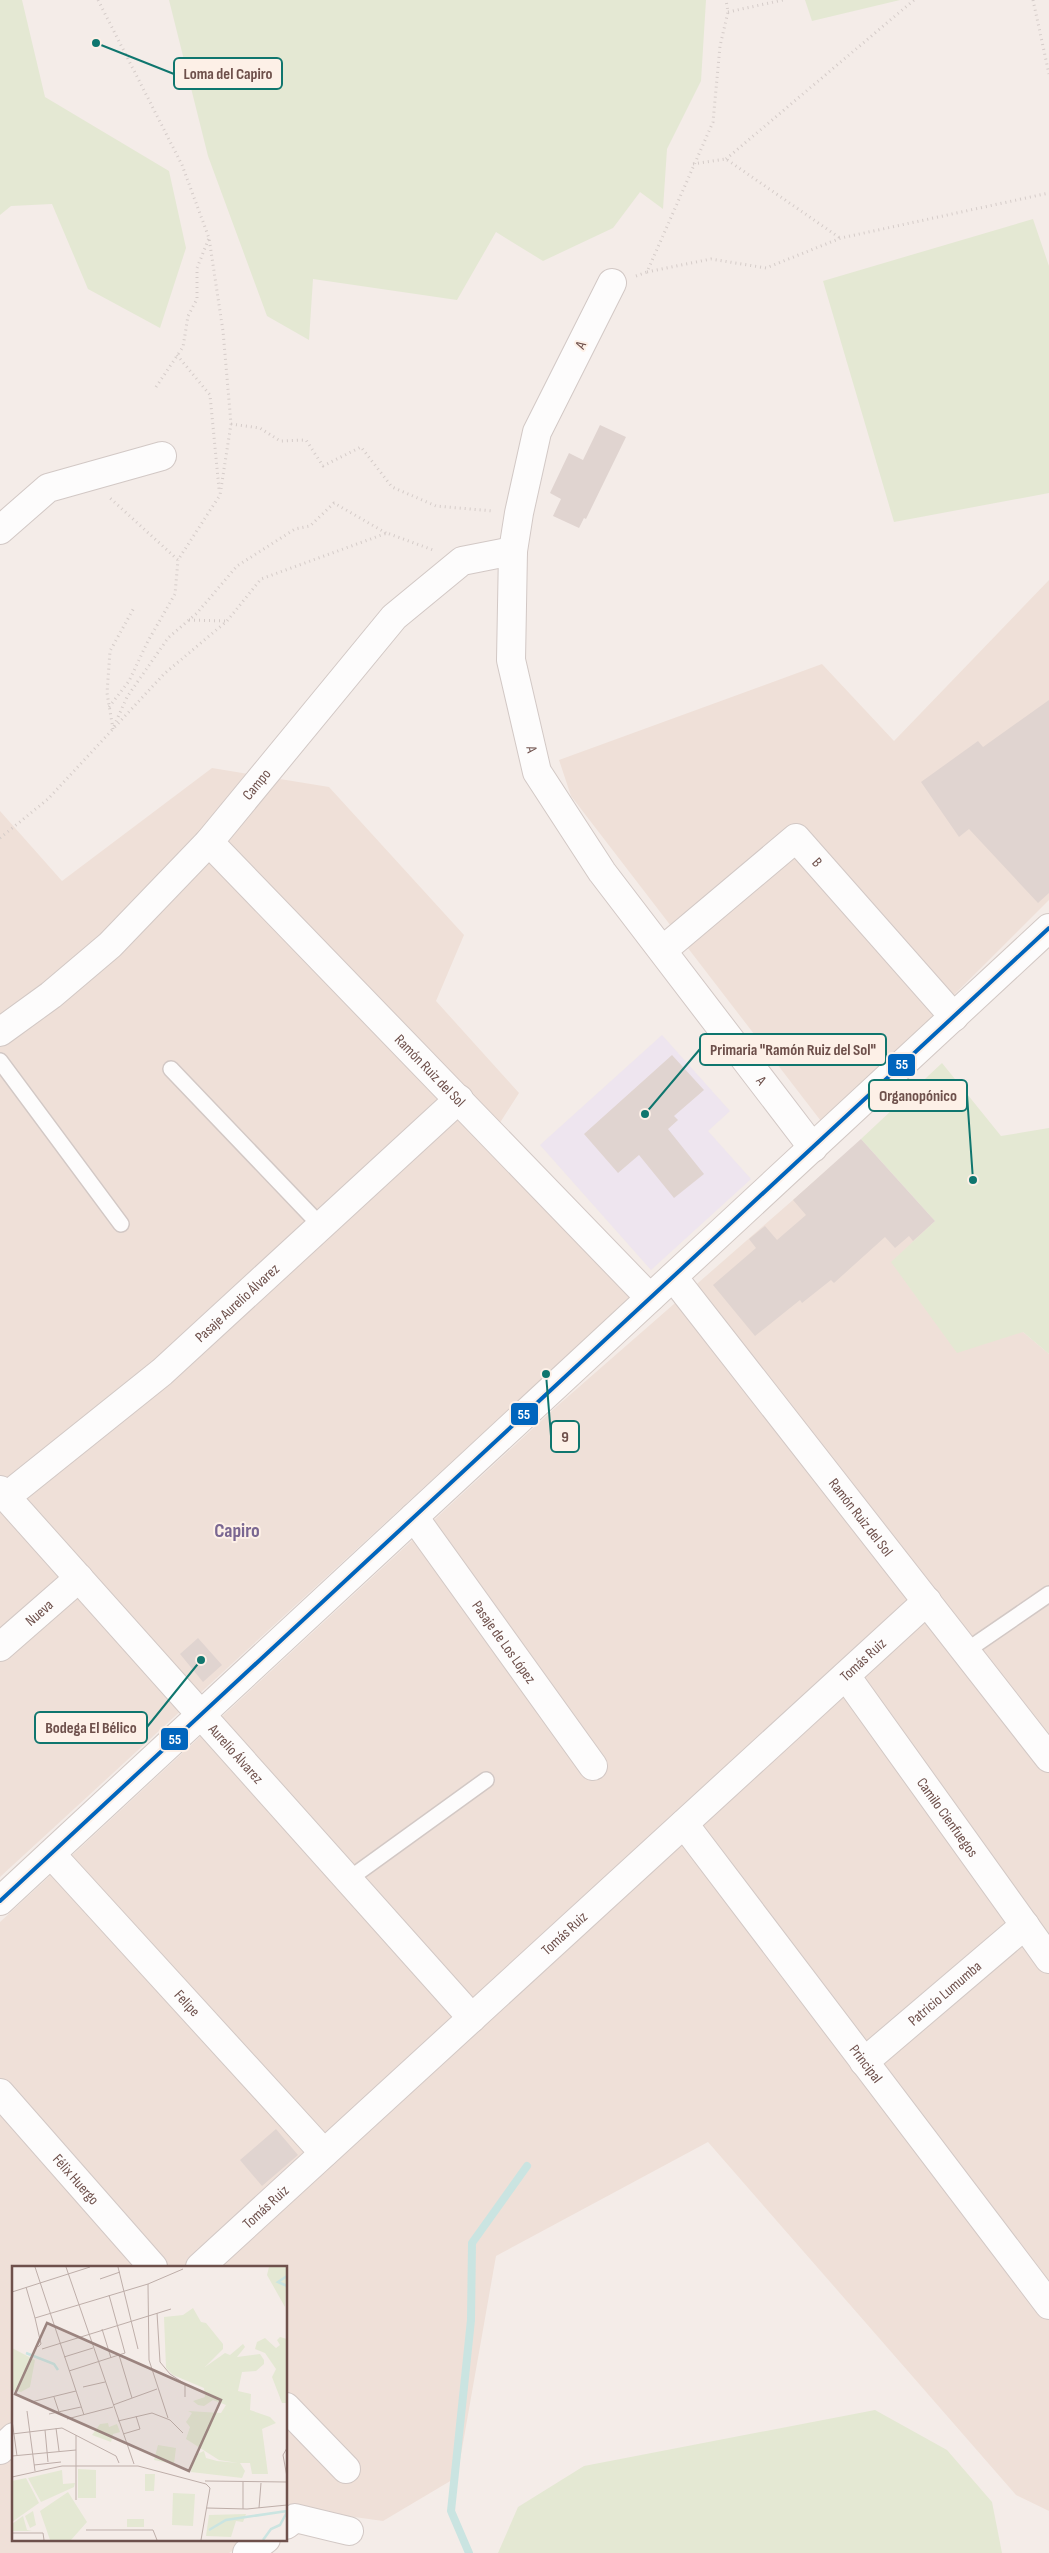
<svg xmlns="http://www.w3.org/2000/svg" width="1049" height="2553" font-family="'Sofia Sans Condensed',sans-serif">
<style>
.residential{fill:#efe0d8}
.education{fill:#eee5ef}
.green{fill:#e4e8d3}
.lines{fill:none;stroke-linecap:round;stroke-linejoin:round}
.stream{stroke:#cae4e1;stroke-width:8}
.building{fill:#e0d4d0}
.lane-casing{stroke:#d2c8c5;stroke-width:18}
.street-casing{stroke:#d2c8c5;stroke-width:30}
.secondary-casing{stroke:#d2c8c4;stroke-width:30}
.path{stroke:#d5ccc9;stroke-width:3;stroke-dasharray:1 4;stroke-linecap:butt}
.lane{stroke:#fdfcfc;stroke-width:15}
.street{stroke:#fdfcfc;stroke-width:28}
.secondary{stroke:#fdfcfc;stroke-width:28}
.bus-1-casing{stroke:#fdf0e7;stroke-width:8}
.bus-1{stroke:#0065bd;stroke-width:4}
.labels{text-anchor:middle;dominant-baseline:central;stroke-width:4;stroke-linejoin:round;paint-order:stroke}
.street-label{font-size:15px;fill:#6e504b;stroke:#fdf0e7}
.district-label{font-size:20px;font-weight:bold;fill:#7a6791;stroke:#fdf0e7}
.inset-river{fill:none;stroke:#cae4e1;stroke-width:2.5}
.inset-road{fill:none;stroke:#beaea9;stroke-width:1}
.view{fill:#9b847f;fill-opacity:0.15;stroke:#9b847f;stroke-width:2.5}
.inset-edge{fill:none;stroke:#6e504b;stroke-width:2.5}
.leader{fill:none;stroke:#0f766e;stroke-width:2}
.callout-dot{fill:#0f766e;stroke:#fdf0e7;stroke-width:2}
.callout{fill:#fdf0e7;stroke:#0f766e;stroke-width:2}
.callout-label{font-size:16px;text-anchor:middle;font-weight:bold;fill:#6e504b}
.line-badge{stroke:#fdf0e7;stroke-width:2}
.badge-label{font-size:14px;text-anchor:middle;font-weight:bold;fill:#fff}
</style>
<rect width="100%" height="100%" fill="#f4ece8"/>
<path class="residential" d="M 1049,580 L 1049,900 L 824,1125 L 571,796 L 559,760 L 822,664 L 894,741 Z
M 212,768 L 329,787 L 464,935 L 436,1001 L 519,1093 L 489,1140 L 633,1295 L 0,1877 L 0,811 L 62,881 Z
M 840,1159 L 935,1221 L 892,1262 L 1023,1332 L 1049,1354 L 1049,2511 L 1016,2495 L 708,2142 L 496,2256 L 457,2477 L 383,2521 L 297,2509 L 286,2516 L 286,2267 L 14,2267 L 14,2539 L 250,2539 L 229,2553 L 0,2553 L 0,1922 L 556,1407 Z"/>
<path class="education" d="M 662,1035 L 730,1111 L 708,1131 L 751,1179 L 651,1270 L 540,1145 Z"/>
<path class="green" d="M 0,0 L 22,0 L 45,97 L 169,171 L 186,248 L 160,328 L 88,289 L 52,204 L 11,206 L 0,215 Z
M 169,0 L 706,0 L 701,81 L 667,149 L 663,209 L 640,192 L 613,228 L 543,261 L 496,232 L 457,300 L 313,279 L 309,340 L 267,316 L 208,156 Z
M 805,0 L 900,0 L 812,21 Z
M 1033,219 L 1049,266 L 1049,493 L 894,522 L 823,281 Z
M 942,1063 L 1001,1136 L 1049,1128 L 1049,1354 L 1023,1332 L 957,1353 L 891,1262 L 935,1221 L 861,1139 Z
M 875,2410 L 947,2450 L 992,2502 L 1002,2553 L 498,2553 L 518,2507 L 584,2466 Z"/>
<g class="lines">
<path class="stream" d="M 469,2553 L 451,2511 L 471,2320 L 472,2243 L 527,2166"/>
</g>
<path class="building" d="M 600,425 L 626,437 L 586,519 L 584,518 L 579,528 L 553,516 L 561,499 L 550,493 L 569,453 L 583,460 Z
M 1049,700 L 1049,893 L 1038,903 L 969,829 L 959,837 L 921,782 L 978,741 L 983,747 Z
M 672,1055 L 704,1090 L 674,1116 L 678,1120 L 668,1129 L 704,1174 L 674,1198 L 639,1155 L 618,1173 L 584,1134 Z
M 861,1139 L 935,1221 L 913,1241 L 909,1236 L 895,1248 L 885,1237 L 834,1283 L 831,1280 L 802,1303 L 800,1300 L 755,1336 L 713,1285 L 756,1248 L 749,1239 L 765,1226 L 777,1240 L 806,1215 L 793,1200 Z
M 198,1638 L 222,1665 L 203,1682 L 180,1654 Z
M 276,2129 L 298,2155 L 262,2186 L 240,2160 Z"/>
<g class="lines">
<defs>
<path id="lane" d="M 0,1061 L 121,1224
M 171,1069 L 322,1227
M 966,1651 L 1049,1594
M 349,1879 L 486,1780"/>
<g id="street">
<path id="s1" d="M 612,283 L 537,432 L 519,513 L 513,551 L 511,660 L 537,772 L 602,872 L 813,1148"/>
<path d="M 0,530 L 48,488 L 162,456"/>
<path id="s2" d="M 209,842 L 650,1298"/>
<path id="s3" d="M 663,950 L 796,838 L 954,1017"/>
<path id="s4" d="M 0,1032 L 51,995 L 110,945 L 209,842 L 394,617 L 462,561 L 513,551"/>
<path id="s5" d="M 673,1277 L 1049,1758"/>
<path id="s6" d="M 0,1490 L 472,2018"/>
<path id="s7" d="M 6,1497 L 162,1372 L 459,1099"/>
<path id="s8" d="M 414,1517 L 593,1766"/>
<path id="s9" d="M 0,1647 L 79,1578"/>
<path id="s10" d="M 846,1676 L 1049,1959"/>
<path id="s11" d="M 684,1824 L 1049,2305"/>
<path id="s12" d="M 51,1854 L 324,2153"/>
<path id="s13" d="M 864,2062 L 1025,1925"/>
<path id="s14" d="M 0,2093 L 153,2267"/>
<path id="s15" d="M 200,2267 L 927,1601"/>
<path d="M 286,2407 L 346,2469"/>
<path d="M 0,2450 L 14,2437"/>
<path d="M 286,2525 L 295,2518 L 349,2531"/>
<path d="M 247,2553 L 266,2539"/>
</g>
<path id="secondary" d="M 0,1901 L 1049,928"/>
</defs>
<use href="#lane" class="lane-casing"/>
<use href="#street" class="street-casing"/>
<use href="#secondary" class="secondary-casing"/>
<path class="path" d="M 98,0 L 182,165 L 209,238 L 223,331 L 231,424 L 220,495 L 178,560 L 110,498
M 1033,0 L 1049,74
M 728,12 L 783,0
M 726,159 L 914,0
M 693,164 L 726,159 L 840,238
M 647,272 L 711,259 L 766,268 L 841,238 L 1049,193
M 636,276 L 647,272 L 713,122 L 720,46 L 728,12 L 726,0
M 177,355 L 210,395 L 219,489
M 156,387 L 183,347 L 188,316 L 197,299 L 197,268 L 209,238
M 231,424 L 260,428 L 280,441 L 306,440 L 323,466 L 361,447 L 392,487 L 436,506 L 493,511
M 189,620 L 227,621
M 109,707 L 129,681 L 148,641 L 175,594 L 178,560
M 114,726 L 127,697 L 168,638 L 197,613 L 237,566 L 295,529 L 310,526 L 334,503 L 386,533
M 113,729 L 107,693 L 110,651 L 135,606
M 0,838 L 48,799 L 164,674 L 227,621 L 261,579 L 387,533 L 433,550"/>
<use href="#lane" class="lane"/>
<use href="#street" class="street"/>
<use href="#secondary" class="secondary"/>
<defs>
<path id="bus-1" d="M 0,1901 L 1049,928"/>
</defs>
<use href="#bus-1" class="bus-1-casing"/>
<use href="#bus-1" class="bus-1"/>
</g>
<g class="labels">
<g class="street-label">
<text transform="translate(581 345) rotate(-63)">A</text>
<text stroke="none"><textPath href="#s1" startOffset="489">A</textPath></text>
<text stroke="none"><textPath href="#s4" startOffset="358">Campo</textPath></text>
<text stroke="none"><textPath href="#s3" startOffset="206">B</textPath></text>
<text stroke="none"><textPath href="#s2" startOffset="318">Ramón Ruiz del Sol</textPath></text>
<text stroke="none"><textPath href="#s1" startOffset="894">A</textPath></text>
<text stroke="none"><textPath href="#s7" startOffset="302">Pasaje Aurelio Álvarez</textPath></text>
<text stroke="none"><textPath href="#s5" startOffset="305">Ramón Ruiz del Sol</textPath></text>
<text stroke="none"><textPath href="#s9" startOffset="52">Nueva</textPath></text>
<text stroke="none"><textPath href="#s8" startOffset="154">Pasaje de Los López</textPath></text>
<text stroke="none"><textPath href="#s15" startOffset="899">Tomás Ruiz</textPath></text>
<text stroke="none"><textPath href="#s6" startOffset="354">Aurelio Álvarez</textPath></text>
<text stroke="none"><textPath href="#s10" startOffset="174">Camilo Cienfuegos</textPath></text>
<text stroke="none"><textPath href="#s15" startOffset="494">Tomás Ruiz</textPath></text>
<text stroke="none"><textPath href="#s13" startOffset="106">Patricio Lumumba</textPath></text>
<text stroke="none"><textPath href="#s12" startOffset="202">Felipe</textPath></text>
<text stroke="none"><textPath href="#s11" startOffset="301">Principal</textPath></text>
<text stroke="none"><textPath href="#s14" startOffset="115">Félix Huergo</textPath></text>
<text stroke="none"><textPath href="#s15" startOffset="89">Tomás Ruiz</textPath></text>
</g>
<g class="district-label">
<text x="237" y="1531">Capiro</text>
</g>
</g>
<g transform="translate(12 2266)">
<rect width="275" height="275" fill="#f4ece8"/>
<path d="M 257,1 L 275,1 L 273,41 L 255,9 ZM 181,42 L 189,56 L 194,57 L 211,78 L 211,83 L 193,101 L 213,87 L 218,89 L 231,78 L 233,81 L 225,91 L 248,88 L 252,94 L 252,98 L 244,105 L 230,106 L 226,125 L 239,128 L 238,144 L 258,151 L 264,157 L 250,163 L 256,208 L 240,208 L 238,197 L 228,197 L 233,205 L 230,212 L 179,206 L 183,189 L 192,185 L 194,192 L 205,195 L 226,197 L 207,194 L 174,173 L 178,161 L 174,156 L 180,147 L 176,145 L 209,147 L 214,139 L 201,134 L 192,140 L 186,139 L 181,135 L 193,131 L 192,122 L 161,109 L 154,102 L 152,51 L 171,49 ZM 268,71 L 275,73 L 275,137 L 270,137 L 260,111 L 264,103 L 253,87 L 243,83 L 245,76 L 253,72 L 264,82 L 268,79 L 265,74 ZM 0,82 L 23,94 L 18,121 L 9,126 L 0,124 ZM 96,157 L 97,161 L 105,158 L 108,166 L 101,168 L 99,176 L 80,169 L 88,158 ZM 146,179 L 164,182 L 162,198 L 142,194 ZM 66,203 L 84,204 L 84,232 L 66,232 ZM 50,204 L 51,218 L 63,217 L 62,221 L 29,236 L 16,212 ZM 133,208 L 143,208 L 142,225 L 133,225 ZM 14,212 L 27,237 L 0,256 L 0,215 ZM 56,226 L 75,256 L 59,274 L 38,274 L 28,245 ZM 161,227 L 183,228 L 181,260 L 160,259 ZM 21,245 L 24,259 L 18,262 L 13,250 ZM 234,248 L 231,256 L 224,255 L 219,271 L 194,270 L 197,249 ZM 11,250 L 15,264 L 20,265 L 0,265 L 0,258 ZM 115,253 L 132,253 L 132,261 L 115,261 Z" fill="#e4e8d3"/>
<path class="inset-river" d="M 275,10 L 266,16 L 275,20M 14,87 L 42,98 L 46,104M 197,264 L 214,254 L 275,245M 251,274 L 259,263 L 268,259 L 275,246"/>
<path class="inset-road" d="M 23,1 L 72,149M 54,1 L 122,198M 106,1 L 126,83M 88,13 L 108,6M 136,18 L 137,94 L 156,152M 14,21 L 23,52 L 29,78 L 26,81M 0,26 L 78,1M 145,47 L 148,96 L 158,108 L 173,118 L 173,131M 23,52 L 136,18 L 171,3M 90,63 L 99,92M 30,83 L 159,43M 107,89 L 120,132M 52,91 L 81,82M 57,105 L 113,87 L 97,29M 71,121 L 93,116M 42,131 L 47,146M 19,136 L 64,125M 101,139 L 145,123M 15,145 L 23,205M 37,148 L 69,141M 55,153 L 101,141M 0,154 L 5,190M 106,155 L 140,147 L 158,154 L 171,167M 44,162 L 47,185M 33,164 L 36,196M 0,168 L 50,162 L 104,190 L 107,197M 111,168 L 128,163 L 124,150M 0,190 L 64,184M 22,199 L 49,196M 0,211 L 50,200 L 126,200 L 194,218 L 198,222 L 189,274M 275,211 L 271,189 L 275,182M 193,215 L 275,216M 64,234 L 64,169M 195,242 L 235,243 L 275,239M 247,242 L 249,217M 231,243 L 231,216M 74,264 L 141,264 L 145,274M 0,267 L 31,267 L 32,274"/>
<path class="view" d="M 35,57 L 209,134 L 177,205 L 3,128 Z"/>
<rect width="275" height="275" class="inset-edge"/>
</g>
<path class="leader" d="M96 43L174 74M645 1114L700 1049M973 1180L967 1095M546 1374L551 1436M201 1660L147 1727"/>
<g class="callout-dot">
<circle cx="96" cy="43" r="5"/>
<circle cx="645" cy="1114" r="5"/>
<circle cx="973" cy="1180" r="5"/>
<circle cx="546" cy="1374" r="5"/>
<circle cx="201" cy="1660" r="5"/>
</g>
<g class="callout">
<rect x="174" y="58" width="108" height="31" rx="5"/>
<rect x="700" y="1034" width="186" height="31" rx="5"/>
<rect x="869" y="1080" width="98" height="31" rx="5"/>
<rect x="551" y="1421" width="28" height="31" rx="5"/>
<rect x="35" y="1712" width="112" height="31" rx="5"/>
</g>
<g class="callout-label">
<text x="228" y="79">Loma del Capiro</text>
<text x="793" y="1055">Primaria "Ramón Ruiz del Sol"</text>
<text x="918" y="1101">Organopónico</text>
<text x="565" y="1442">9</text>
<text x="91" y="1733">Bodega El Bélico</text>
</g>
<g class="line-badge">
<rect x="887" y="1053" width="29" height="24" rx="5" fill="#0065bd"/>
<rect x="510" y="1402" width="29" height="24" rx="5" fill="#0065bd"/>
<rect x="160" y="1727" width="29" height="24" rx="5" fill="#0065bd"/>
</g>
<g class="badge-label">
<text x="902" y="1069">55</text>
<text x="524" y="1419">55</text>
<text x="175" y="1744">55</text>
</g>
</svg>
